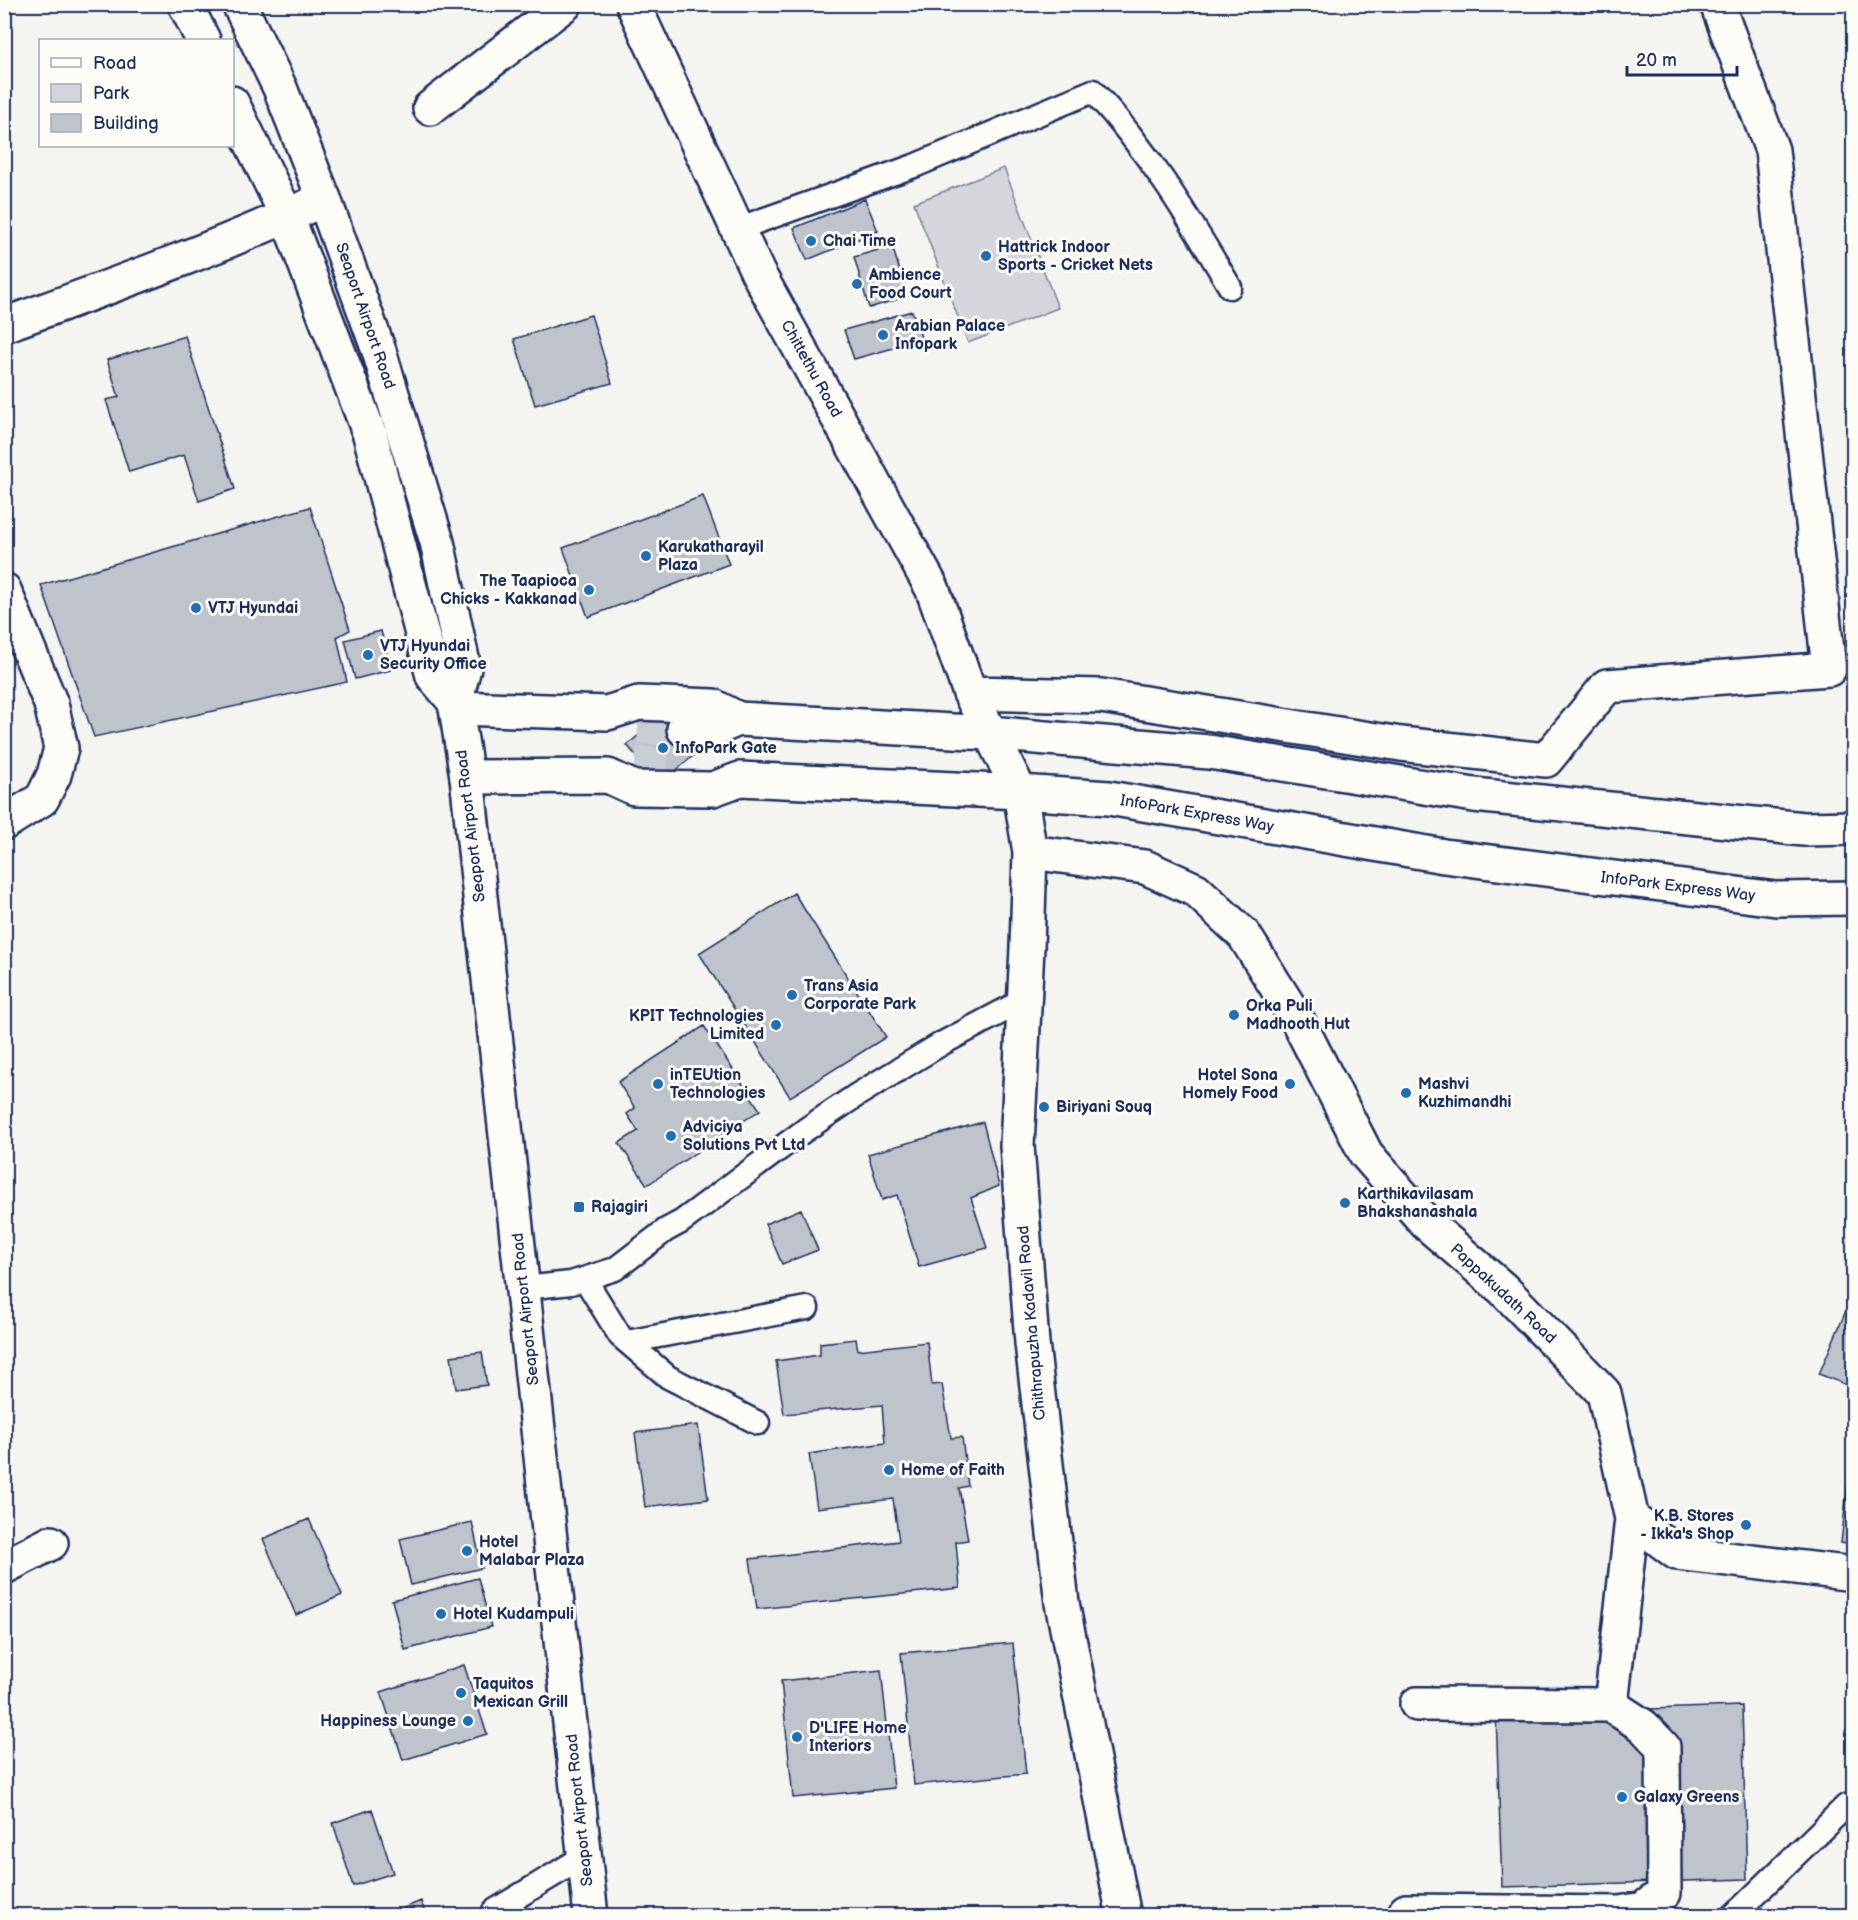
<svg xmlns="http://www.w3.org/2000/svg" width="1858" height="1920" font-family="'Balsamiq Sans',sans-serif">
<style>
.green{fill:#d4d6db;stroke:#78829c;stroke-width:1.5}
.building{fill:#bfc3cc;stroke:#1b2f5e;stroke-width:1.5}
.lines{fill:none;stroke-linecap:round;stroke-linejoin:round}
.street-tunnel{stroke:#c9cdd4;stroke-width:33;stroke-dasharray:33 16;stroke-linecap:butt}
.lane-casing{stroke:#1b2f5e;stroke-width:27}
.street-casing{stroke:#1b2f5e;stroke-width:38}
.primary-casing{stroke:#1b2f5e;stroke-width:38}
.lane{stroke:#fdfcf7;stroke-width:22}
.street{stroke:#fdfcf7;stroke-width:33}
.primary{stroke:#fdfcf7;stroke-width:33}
.poi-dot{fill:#1f6fb2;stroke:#fdfcf7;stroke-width:2}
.labels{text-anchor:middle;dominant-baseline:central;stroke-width:6;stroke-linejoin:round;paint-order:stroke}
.poi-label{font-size:16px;font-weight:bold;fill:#1b2f5e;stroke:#fdfcf7;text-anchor:start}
.street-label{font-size:16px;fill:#1b2f5e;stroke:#fdfcf7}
</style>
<rect width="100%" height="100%" fill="#f4f4f1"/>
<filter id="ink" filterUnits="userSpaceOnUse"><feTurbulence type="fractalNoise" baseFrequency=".0167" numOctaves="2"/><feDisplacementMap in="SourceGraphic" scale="12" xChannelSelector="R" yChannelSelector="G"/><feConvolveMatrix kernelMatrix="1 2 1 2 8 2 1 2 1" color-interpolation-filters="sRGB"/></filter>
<g filter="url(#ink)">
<path class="green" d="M 1004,168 L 1058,308 L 968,343 L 914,203 Z"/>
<path class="building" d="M 865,199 L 878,231 L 807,260 L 794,228 Z
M 892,246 L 908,296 L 869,308 L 854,257 Z
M 912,311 L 922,340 L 854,359 L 844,330 Z
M 591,315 L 612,383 L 535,405 L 514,339 Z
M 185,336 L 235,489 L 199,501 L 184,455 L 129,472 L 106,400 L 119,397 L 107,360 Z
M 703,496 L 729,564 L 588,617 L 563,548 Z
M 310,507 L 350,630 L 337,637 L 347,682 L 94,737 L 41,585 Z
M 381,631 L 391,670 L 355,679 L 345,640 Z
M 666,712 L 699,751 L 660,784 L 627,745 Z
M 794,893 L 886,1037 L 790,1097 L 699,953 Z
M 704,1026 L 760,1110 L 647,1185 L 619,1143 L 638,1131 L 627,1114 L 635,1108 L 618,1082 Z
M 983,1122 L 999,1186 L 971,1198 L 987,1248 L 919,1267 L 897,1195 L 882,1200 L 868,1154 Z
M 801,1209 L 818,1250 L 782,1264 L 765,1224 Z
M 1854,1292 L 1854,1388 L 1819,1374 Z
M 856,1339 L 858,1350 L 927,1342 L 932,1385 L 942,1384 L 951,1438 L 962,1437 L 968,1486 L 959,1488 L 968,1540 L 956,1542 L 960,1588 L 757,1609 L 750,1559 L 899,1541 L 893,1499 L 817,1508 L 809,1454 L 885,1443 L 882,1405 L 784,1414 L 776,1361 L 820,1355 L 820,1343 Z
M 482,1352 L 487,1385 L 456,1389 L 451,1356 Z
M 698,1425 L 708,1499 L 645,1507 L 635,1433 Z
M 1854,1429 L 1854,1545 L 1841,1543 Z
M 309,1519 L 342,1595 L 296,1615 L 263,1539 Z
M 472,1522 L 482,1568 L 411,1585 L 400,1539 Z
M 478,1578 L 491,1627 L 405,1650 L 392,1600 Z
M 1013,1643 L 1026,1774 L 914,1785 L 901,1653 Z
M 464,1665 L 487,1734 L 403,1760 L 381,1692 Z
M 881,1670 L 894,1788 L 793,1798 L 781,1681 Z
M 1742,1706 L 1747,1879 L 1502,1887 L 1496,1714 Z
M 372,1809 L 393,1873 L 353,1886 L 333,1823 Z
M 421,1901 L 426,1916 L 384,1916 Z"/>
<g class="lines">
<path class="street-tunnel" d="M 638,727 L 684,729
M 635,763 L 682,766"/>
<defs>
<path id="lane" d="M 737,229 L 914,166 L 1093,91 C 1148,150 1189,218 1230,287
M 585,1279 L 620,1336 L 668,1377 L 758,1423
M 524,1288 L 571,1283 L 615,1269 L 666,1230 L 681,1222 L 805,1130 L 857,1095 L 941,1044 L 1024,1000
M 627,1342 L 807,1308
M 493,1916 L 494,1911 L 585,1856
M 1733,1916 L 1846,1806 L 1854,1804"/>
<path id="street" d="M 633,4 L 758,273 L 932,588 L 970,693 L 1020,792 L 1030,852 L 1027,948 L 1017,1146 L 1032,1343 L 1062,1603 L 1124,1916
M 430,108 L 565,4
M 4,325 C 112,286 221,247 324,199
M 4,590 L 51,704 L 61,748 L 54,775 L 42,799 L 4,823
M 970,693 L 1101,696 L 1401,744 L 1546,760 L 1607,686 L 1829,669 L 1772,150 L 1717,4
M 456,708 L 607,713 L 639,703 L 713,706 L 738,719 L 989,733 L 1209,752 L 1474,795 L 1804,829 L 1854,828
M 684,729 L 712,730 L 738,719
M 467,777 L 608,776 L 634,788 L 713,789 L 740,779 L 1020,792 L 1109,798 L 1444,856 L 1776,899 L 1854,898
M 1030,852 L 1145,867 L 1196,890 L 1244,935 L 1298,1021 L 1366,1154 L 1426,1223 L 1503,1289 L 1604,1393 L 1632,1519 L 1677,1553 L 1854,1574
M 4,1567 L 51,1543
M 1417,1704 L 1611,1705
M 1406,1911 L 1620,1913 L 1643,1909 L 1664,1893 L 1663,1747 L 1643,1726 L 1611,1705 L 1632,1519"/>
<path id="primary" d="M 185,4 L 203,40
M 239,4 L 280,88 L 324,199 L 379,351 L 437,542 L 464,668 L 455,702 L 467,777 L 591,1916
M 232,103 L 287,216 L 370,435 L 433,676 L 455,702"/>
</defs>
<use href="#lane" class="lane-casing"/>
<use href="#street" class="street-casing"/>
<use href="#primary" class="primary-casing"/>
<use href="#lane" class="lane"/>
<use href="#street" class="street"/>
<use href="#primary" class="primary"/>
</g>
</g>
<g class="poi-dot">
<circle cx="811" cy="241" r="6"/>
<circle cx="986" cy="256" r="6"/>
<circle cx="857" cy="284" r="6"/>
<circle cx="883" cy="335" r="6"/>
<circle cx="646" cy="556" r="6"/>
<circle cx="589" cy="590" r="6"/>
<circle cx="196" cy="608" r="6"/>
<circle cx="368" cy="655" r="6"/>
<circle cx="663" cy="748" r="6"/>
<circle cx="792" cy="995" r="6"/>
<circle cx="1234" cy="1015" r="6"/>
<circle cx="776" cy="1025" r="6"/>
<circle cx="658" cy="1084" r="6"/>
<circle cx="1290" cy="1084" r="6"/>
<circle cx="1406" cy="1093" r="6"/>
<circle cx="1044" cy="1107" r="6"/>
<circle cx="671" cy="1136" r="6"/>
<circle cx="1345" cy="1203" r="6"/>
<rect x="573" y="1201" width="12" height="12" rx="3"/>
<circle cx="889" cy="1470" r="6"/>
<circle cx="1746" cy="1525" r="6"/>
<circle cx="467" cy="1551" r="6"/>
<circle cx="441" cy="1614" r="6"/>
<circle cx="461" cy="1693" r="6"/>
<circle cx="468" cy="1721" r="6"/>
<circle cx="797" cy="1737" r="6"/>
<circle cx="1622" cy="1797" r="6"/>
</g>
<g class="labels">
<g class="poi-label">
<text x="823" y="241">Chai Time</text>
<text x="998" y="247">Hattrick Indoor<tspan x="998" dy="18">Sports - Cricket Nets</tspan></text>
<text x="869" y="275">Ambience<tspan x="869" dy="18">Food Court</tspan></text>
<text x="895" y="326">Arabian Palace<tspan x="895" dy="18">Infopark</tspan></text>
<text x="658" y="547">Karukatharayil<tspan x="658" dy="18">Plaza</tspan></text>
<text x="577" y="581" text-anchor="end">The Taapioca<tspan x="577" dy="18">Chicks - Kakkanad</tspan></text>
<text x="208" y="608">VTJ Hyundai</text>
<text x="380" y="646">VTJ Hyundai<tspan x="380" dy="18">Security Office</tspan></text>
<text x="675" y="748">InfoPark Gate</text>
<text x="804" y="986">Trans Asia<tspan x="804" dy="18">Corporate Park</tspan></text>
<text x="1246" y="1006">Orka Puli<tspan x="1246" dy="18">Madhooth Hut</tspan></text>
<text x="764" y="1016" text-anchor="end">KPIT Technologies<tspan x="764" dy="18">Limited</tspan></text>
<text x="670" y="1075">inTEUtion<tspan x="670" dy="18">Technologies</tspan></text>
<text x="1278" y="1075" text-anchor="end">Hotel Sona<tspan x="1278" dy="18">Homely Food</tspan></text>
<text x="1418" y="1084">Mashvi<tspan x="1418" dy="18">Kuzhimandhi</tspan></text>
<text x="1056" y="1107">Biriyani Souq</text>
<text x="683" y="1127">Adviciya<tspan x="683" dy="18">Solutions Pvt Ltd</tspan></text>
<text x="1357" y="1194">Karthikavilasam<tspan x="1357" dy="18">Bhakshanashala</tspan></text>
<text x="591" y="1207">Rajagiri</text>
<text x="901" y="1470">Home of Faith</text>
<text x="1734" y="1516" text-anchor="end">K.B. Stores<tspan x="1734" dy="18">- Ikka's Shop</tspan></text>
<text x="479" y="1542">Hotel<tspan x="479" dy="18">Malabar Plaza</tspan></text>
<text x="453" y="1614">Hotel Kudampuli</text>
<text x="473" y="1684">Taquitos<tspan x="473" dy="18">Mexican Grill</tspan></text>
<text x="456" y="1721" text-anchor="end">Happiness Lounge</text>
<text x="809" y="1728">D'LIFE Home<tspan x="809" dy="18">Interiors</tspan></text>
<text x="1634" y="1797">Galaxy Greens</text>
</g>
<g class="street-label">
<text transform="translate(365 316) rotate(71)">Seaport Airport Road</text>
<text transform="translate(811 369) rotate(61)">Chittethu Road</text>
<text transform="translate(1197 814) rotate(10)">InfoPark Express Way</text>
<text transform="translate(471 826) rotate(-97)">Seaport Airport Road</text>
<text transform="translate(1678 887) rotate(7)">InfoPark Express Way</text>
<text transform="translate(1503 1294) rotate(43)">Pappakudath Road</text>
<text transform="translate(526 1309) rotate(-96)">Seaport Airport Road</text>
<text transform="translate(1032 1323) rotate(-95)">Chithrapuzha Kadavil Road</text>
<text transform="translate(580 1810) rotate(-96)">Seaport Airport Road</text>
</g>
</g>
<rect width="1858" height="1920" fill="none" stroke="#fdfcf7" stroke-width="24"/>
<rect x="12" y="12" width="1834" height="1896" fill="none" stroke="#1b2f5e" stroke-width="2" filter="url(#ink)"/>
<rect x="39" y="39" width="195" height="108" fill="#fdfcf7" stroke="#a3aaba" stroke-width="1.5"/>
<rect x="51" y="58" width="30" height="9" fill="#fdfcf7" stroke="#a3aaba" stroke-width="1.5"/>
<text x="93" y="69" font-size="18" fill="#1b2f5e">Road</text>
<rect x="51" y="84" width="30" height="18" fill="#d4d6db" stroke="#a3aaba" stroke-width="1.5"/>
<text x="93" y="99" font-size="18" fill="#1b2f5e">Park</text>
<rect x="51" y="114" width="30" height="18" fill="#bfc3cc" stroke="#a3aaba" stroke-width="1.5"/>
<text x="93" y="129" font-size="18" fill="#1b2f5e">Building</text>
<path d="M1627 66v9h110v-9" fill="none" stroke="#1b2f5e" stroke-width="3"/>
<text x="1636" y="66" font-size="18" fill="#1b2f5e" stroke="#fdfcf7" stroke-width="4.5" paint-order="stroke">20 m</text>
</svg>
